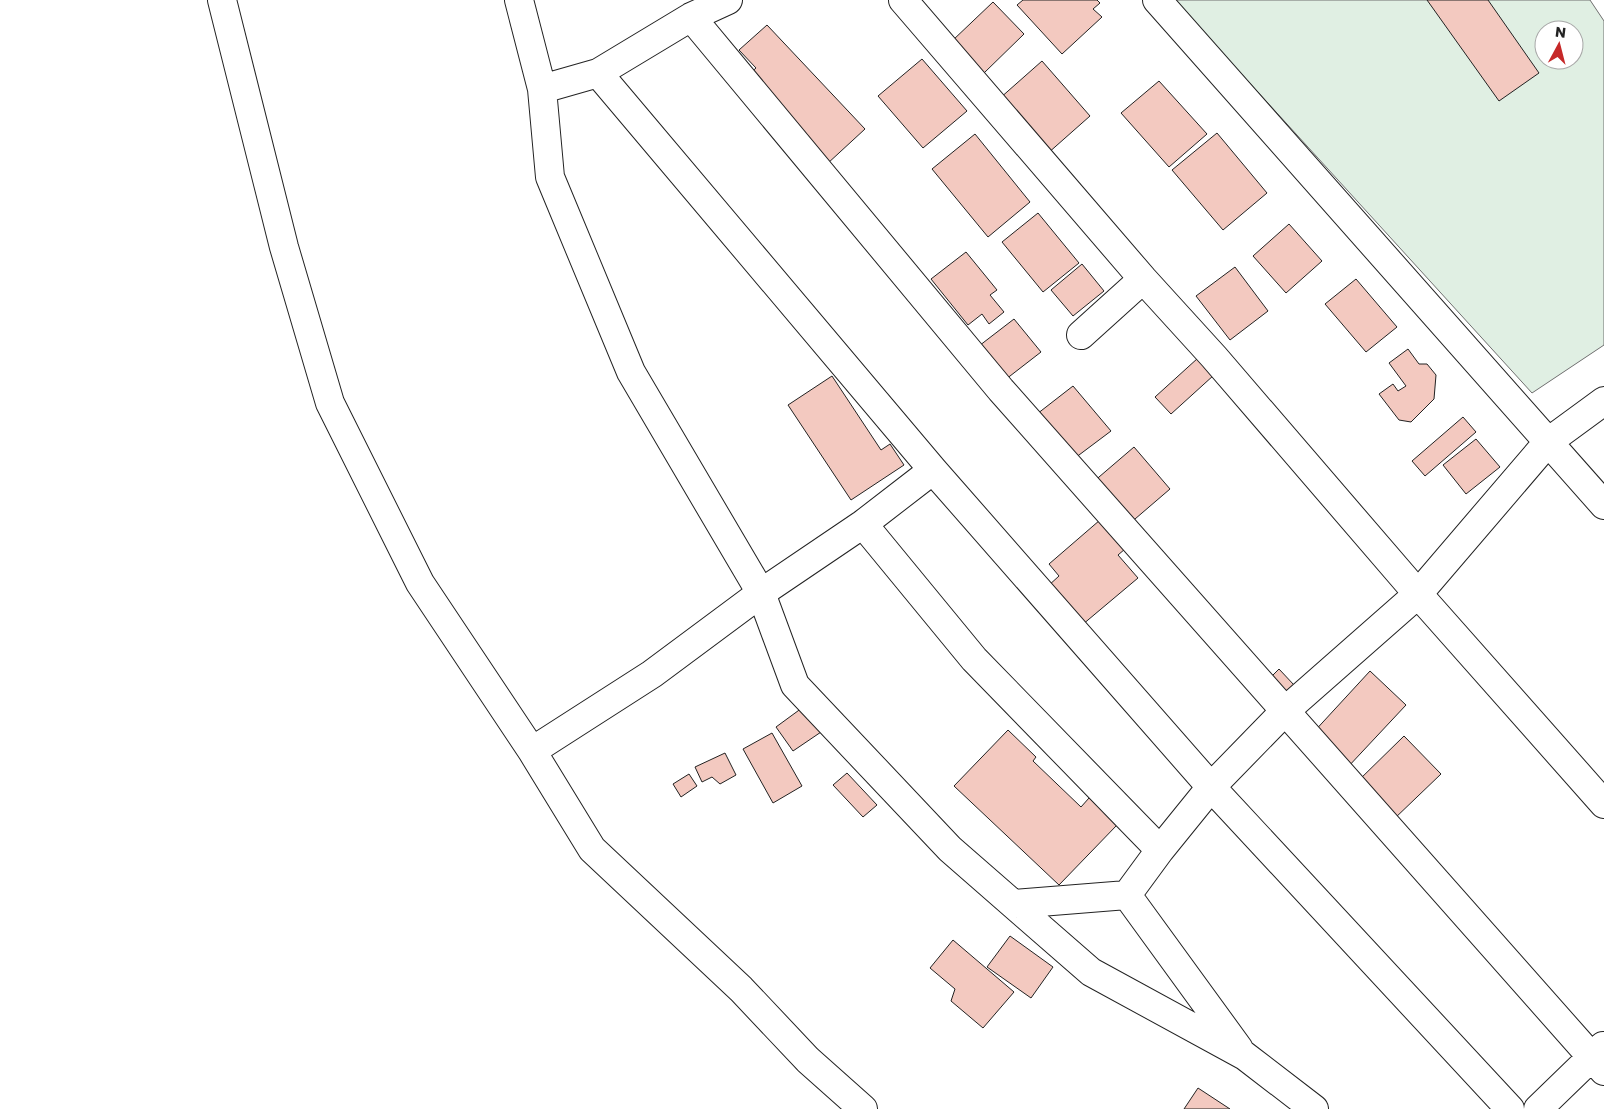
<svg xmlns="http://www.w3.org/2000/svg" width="1604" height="1109" font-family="Poppins,sans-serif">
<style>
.green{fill:#e0efe3;stroke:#6f6f6f;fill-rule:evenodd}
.building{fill:#f3c9c0;stroke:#222}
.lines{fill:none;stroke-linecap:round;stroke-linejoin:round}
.minor-casing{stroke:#222;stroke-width:30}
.minor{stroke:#fff;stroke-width:28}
</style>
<rect width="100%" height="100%" fill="#fff"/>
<path class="green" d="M 1174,0 L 1590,0 L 1604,21 L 1604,345 L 1532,393 ZM 1544,30 L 1574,30 L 1574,60 L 1544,60 Z"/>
<path class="building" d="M 1023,0 L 1097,0 L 1100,3 L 1093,9 L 1102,17 L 1062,54 L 1017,5 Z
M 1427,0 L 1488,0 L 1539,73 L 1499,101 Z
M 993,2 L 1024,34 L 984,73 L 952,41 Z
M 767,25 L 865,129 L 827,164 L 746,77 L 756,68 L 739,50 Z
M 922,59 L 967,111 L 923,148 L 878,96 Z
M 1042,61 L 1090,116 L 1047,154 L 999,99 Z
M 1159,81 L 1207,134 L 1169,167 L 1121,113 Z
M 1217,133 L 1267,193 L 1223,230 L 1172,170 Z
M 975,134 L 1030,202 L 988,237 L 932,169 Z
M 1038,213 L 1079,263 L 1043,292 L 1002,242 Z
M 1289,224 L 1322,261 L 1286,293 L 1253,256 Z
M 966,252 L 997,290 L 990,295 L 1004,312 L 989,324 L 982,314 L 968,325 L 931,279 Z
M 1082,264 L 1104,291 L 1073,316 L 1051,290 Z
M 1235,267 L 1268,311 L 1230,340 L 1196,296 Z
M 1356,279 L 1397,327 L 1366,352 L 1325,304 Z
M 1014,319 L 1041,352 L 1001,383 L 975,349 Z
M 1408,349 L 1419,364 L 1427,364 L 1436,375 L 1434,399 L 1411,422 L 1399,420 L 1379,394 L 1393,384 L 1398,391 L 1406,386 L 1389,363 Z
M 1198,358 L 1214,375 L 1171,414 L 1155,397 Z
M 832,376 L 881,450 L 890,444 L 904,465 L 851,500 L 788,405 Z
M 1073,386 L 1111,431 L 1075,458 L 1037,414 Z
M 1463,417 L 1476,432 L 1425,476 L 1412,461 Z
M 1476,439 L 1500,467 L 1466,494 L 1443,465 Z
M 1134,447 L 1170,489 L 1128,525 L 1092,483 Z
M 1100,520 L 1125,549 L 1118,555 L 1138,578 L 1082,625 L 1048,586 L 1059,576 L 1049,564 Z
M 1279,669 L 1294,685 L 1283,696 L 1268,680 Z
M 1370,671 L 1406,705 L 1347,768 L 1311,735 Z
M 806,705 L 824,730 L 793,751 L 776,727 Z
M 1008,730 L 1036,757 L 1033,761 L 1081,807 L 1089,798 L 1117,825 L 1059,885 L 954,786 Z
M 772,733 L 802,786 L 773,803 L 743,749 Z
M 1404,736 L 1441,774 L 1393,820 L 1356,783 Z
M 725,753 L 736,775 L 720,784 L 712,777 L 702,782 L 695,767 Z
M 847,773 L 877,805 L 863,817 L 833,785 Z
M 689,774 L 697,786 L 681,797 L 673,784 Z
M 1010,936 L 1053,967 L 1031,998 L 987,967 Z
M 953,940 L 1014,992 L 983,1028 L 951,1001 L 955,989 L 930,968 Z
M 1198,1088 L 1230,1109 L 1184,1109 Z"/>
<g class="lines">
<defs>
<path id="minor" d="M 222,0 L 284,247 L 330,403 L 420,583 L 532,751 L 592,849 L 741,989 L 808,1060 L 863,1109
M 519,0 L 542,89 L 550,177 L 631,372 L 761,593 L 795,685 L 950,849 L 1091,972 L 1245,1056 L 1314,1109
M 903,0 L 1143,279 L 1214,357 L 1418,594 L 1604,804
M 1157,0 L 1604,505
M 691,17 L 1001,390 L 1604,1071
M 598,73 L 933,470 L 1211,787 L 1510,1109
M 542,89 L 598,73 L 691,17 L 728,0
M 1081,335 L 1143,279
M 863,524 L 974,659 L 1160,850
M 532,751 L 652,674 L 761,593 L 863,524 L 933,470
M 1127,895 L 1239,1049
M 1015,904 L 1127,895 L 1160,850 L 1211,787 L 1285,711 L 1418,594 L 1548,442 L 1604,401
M 1538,1109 L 1603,1046"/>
</defs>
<use href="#minor" class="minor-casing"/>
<use href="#minor" class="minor"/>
</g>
<g transform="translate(1559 45) rotate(7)"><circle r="24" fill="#ffffff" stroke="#a7a7a7"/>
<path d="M0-4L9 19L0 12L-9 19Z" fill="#c62828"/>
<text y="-8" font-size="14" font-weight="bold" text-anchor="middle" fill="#222222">N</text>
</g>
</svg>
